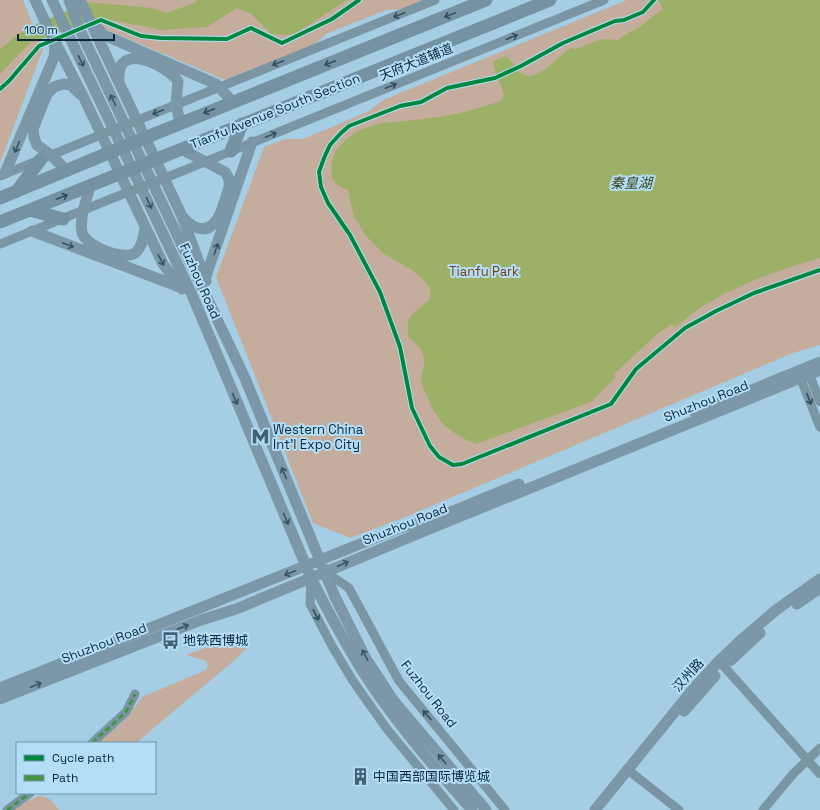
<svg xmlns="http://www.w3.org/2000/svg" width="820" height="810" font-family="'Space Grotesk','Noto Sans SC',sans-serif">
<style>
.green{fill:#c4ad9c}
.water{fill:#9db068}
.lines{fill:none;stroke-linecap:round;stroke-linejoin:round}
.minor{stroke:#7a95a3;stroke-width:9}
.major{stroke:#7b97a8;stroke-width:11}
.highway{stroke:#7592a2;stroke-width:13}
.minor-bridge{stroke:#7a95a3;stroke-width:9}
.highway-bridge{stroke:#7592a2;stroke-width:13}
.quiet{stroke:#449543;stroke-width:3;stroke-dasharray:6 3;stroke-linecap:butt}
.cycleway-casing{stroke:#b4def7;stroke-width:6}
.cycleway{stroke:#00873e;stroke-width:4}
.oneway{stroke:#304e5d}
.oneway2{stroke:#2e4d5c}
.oneway3{stroke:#365464}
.labels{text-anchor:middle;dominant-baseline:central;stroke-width:4;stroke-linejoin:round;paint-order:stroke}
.street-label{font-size:13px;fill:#082837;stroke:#b4def7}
.park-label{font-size:13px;fill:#773d0e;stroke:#b4def7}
.poi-label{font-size:13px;fill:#082837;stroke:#b4def7;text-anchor:start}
.water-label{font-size:14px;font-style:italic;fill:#3e4315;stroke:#b4def7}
</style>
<rect width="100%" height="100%" fill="#a5cde4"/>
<path class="green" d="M 0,0 L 23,0 L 43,49 L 0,163 Z
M 86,0 L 426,0 L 404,9 L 386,10 L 361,20 L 328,33 L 312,46 L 225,80 L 100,27 Z
M 627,0 L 820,0 L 820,345 L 793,353 L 408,516 L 350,538 L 313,523 L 216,277 L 264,147 L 285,139 L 303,139 L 369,111 L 383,100 Z
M 235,642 L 249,645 L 237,658 L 136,743 L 98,743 L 127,718 L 142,697 L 206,670 L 208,666 L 206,661 L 186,655 L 211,646 Z
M 39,796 C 49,796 54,803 59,810 L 13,810 L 24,802 Z"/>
<path class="water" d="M 198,0 L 347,0 L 293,35 L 271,34 L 251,14 L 237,8 L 207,27 L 159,30 L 148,27 L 99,18 L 30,43 L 0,74 L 0,49 L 25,29 L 87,2 L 152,8 L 166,13 L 192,4 Z
M 659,0 L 820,0 L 820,258 C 779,270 732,286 696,311 C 689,316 682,322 675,328 L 672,324 L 657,334 L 614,374 L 615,378 L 591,402 L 476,444 C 449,432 438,424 427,396 C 424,391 421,384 421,379 C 421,375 423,370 424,366 C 425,353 420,346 409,338 C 404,313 415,314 430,299 L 430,289 L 423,279 L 410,269 L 383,253 L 367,237 L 354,217 L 348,190 C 337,186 331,182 331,169 C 331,144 357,129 378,124 C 387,122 396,122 405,121 C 424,119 442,117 460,113 C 473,110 487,105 501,101 L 504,95 C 501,83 494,73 493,61 L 507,56 C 511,61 516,68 521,73 C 537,85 558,55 571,48 L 576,49 L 602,39 L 618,40 C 624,35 630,32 637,29 C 646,23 653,14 663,10 Z"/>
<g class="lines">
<path class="minor" d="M 143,118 L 435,0
M 0,176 L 88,140
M 170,176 L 604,0
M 0,244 L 113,198
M 807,368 L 820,402
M 798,372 L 820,427
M 325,572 L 349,588 L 399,681 L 505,810
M 311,578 L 310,604 L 332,646 L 353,681 L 387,729 L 454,810
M 719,661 L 820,774
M 92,743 L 126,712 L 135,694
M 633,774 L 679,810
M 7,810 L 30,793
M 763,810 L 793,774 L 820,748"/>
<path class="major" d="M 35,0 L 50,32 L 84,98 L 163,264 L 182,289
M 52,0 L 193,297 L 311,578 C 335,625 361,674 394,716 C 418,749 445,779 472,810
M 69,0 L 80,30 L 244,376 L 335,597 L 365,657 L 393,700 L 486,810
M 80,0 L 182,216 L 205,279
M 94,25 L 104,35 L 216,84 L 233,102
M 119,83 C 119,77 118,70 122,64 C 134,49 170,69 178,81 L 176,104 L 180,123
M 181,149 L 225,172 C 229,177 230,181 229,187 C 224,202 218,237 195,227 C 190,225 186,220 182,217
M 67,171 L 51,155 L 37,145 L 34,137 L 33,129 L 47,94 L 54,87 L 63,84 L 71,85 L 80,94
M 5,173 L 54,57 L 55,48 L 53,42
M 90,186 C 87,200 79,218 82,232 C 85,246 123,261 135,253 C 142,248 144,236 145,228
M 32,231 L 172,284 L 181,288
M 206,281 L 205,279 L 252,142
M 695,413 L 820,362
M 797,604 L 820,588
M 730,661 L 760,633
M 0,688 L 400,528 L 436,518 L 519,484
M 0,699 L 201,620 L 236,609 L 444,523 L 820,370
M 684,711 L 715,676
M 595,810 L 694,688 L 719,661 L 740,641 L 776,610 L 820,579"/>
<path class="highway" d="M 152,135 L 486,0
M 231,151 L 242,124
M 162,157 L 550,0
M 17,191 L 41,159
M 0,198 L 94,159
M 30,210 L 63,219
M 0,222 L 104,180"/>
<path class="minor-bridge" d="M 88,140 L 143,118
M 113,198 L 170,176"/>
<path class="highway-bridge" d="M 94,159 L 152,135
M 104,180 L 162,157"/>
<path class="quiet" d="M 92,743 L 126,712 L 135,694
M 7,810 L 30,793"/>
<defs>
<path id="cycleway" d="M 654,0 L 643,12 L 624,20 L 615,21 L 563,43 L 521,66 L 495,78 L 447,88 L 421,102 L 400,106 L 349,126 L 341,133 L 330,145 L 324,158 L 319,172 L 321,187 L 328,203 L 350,235 L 380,292 L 400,347 L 412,408 L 430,446 L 439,457 L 453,465 L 462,464 L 611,404 L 636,369 L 685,328 L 716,311 L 754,293 L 820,270
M 0,89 L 9,81 L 39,46 L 101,20 L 141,36 L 161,38 L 227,39 L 251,28 L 282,43 L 332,19 L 359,0"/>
</defs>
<use href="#cycleway" class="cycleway-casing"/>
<use href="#cycleway" class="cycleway"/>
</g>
<defs><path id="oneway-shaft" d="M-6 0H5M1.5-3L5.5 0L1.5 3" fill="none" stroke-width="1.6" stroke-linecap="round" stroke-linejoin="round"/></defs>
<g class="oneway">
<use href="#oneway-shaft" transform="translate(399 15) rotate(158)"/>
<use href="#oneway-shaft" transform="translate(512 37) rotate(-22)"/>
<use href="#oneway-shaft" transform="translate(278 63) rotate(158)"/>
<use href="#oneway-shaft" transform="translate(391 86) rotate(-22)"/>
<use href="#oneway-shaft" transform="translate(158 112) rotate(158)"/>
<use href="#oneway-shaft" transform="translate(271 135) rotate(-22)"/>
<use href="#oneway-shaft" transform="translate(809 399) rotate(68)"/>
<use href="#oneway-shaft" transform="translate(316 615) rotate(62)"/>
<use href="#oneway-shaft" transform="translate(427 715) rotate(-130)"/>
</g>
<g class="oneway2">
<use href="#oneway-shaft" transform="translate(450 15) rotate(158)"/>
<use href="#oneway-shaft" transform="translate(330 63) rotate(158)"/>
<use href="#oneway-shaft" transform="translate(209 111) rotate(158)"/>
<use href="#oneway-shaft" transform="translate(62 197) rotate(-22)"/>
</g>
<g class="oneway3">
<use href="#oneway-shaft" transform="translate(81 61) rotate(63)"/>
<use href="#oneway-shaft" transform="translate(113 100) rotate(-115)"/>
<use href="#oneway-shaft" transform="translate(17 147) rotate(113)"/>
<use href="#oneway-shaft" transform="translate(149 203) rotate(65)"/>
<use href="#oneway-shaft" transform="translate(68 245) rotate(21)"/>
<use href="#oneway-shaft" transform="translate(216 249) rotate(-71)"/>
<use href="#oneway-shaft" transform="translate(161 260) rotate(62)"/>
<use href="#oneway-shaft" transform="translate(235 399) rotate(67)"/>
<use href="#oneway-shaft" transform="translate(284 473) rotate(-112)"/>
<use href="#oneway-shaft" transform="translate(286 519) rotate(67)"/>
<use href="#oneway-shaft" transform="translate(343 564) rotate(-23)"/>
<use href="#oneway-shaft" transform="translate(290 573) rotate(158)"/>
<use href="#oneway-shaft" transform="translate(183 627) rotate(-21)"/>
<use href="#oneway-shaft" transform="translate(365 655) rotate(-118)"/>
<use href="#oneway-shaft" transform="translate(36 685) rotate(-22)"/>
<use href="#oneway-shaft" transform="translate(442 759) rotate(-130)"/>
</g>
<defs>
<symbol id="metro-bare" viewBox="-9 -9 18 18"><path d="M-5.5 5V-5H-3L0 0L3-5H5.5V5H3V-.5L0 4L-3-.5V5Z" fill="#3f6274" stroke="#b4def7" stroke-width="2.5" paint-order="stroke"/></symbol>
<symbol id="bus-bare" viewBox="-9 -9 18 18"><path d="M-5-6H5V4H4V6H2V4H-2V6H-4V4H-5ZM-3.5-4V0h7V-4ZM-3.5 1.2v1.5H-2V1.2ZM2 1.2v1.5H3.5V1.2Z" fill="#3f6274" stroke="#b4def7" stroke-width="2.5" paint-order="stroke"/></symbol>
<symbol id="building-bare" viewBox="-9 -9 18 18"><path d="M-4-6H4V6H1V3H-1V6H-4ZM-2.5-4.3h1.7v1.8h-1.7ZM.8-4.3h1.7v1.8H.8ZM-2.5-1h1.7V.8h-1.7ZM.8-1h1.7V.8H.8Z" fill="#3f6274" stroke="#b4def7" stroke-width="2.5" paint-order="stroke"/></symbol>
</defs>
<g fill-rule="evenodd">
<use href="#metro-bare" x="248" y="424" width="25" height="25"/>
<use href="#bus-bare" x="158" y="628" width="25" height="25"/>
<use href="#building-bare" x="348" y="764" width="25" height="25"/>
</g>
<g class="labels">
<g class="street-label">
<text transform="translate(416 62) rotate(-22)">天府大道辅道</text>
<text transform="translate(275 111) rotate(-22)">Tianfu Avenue South Section</text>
<text transform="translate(200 281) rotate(66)">Fuzhou Road</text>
<text transform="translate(706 401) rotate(-22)">Shuzhou Road</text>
<text transform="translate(405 524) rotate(-22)">Shuzhou Road</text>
<text transform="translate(104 643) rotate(-21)">Shuzhou Road</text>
<text transform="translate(688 675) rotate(-48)">汉州路</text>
<text transform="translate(429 694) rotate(52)">Fuzhou Road</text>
</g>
<g class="park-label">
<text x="484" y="271">Tianfu Park</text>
</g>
<g class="poi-label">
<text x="273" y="429">Western China<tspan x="273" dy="15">Int'l Expo City</tspan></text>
<text x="183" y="640">地铁西博城</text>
<text x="373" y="776">中国西部国际博览城</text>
</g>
<g class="water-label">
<text x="631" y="183">秦皇湖</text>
</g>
</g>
<rect x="16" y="742" width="140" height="52" fill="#b4def7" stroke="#6f95aa"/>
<rect x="24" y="755" width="20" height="6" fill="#00873e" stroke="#6f95aa"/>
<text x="52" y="762" font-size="12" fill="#082837">Cycle path</text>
<rect x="24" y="775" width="20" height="6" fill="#449543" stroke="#6f95aa"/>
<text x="52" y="782" font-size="12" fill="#082837">Path</text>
<path d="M18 34v6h96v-6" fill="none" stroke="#082837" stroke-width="2"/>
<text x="24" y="34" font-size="12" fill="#082837" stroke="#b4def7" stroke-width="3" paint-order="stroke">100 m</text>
</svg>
